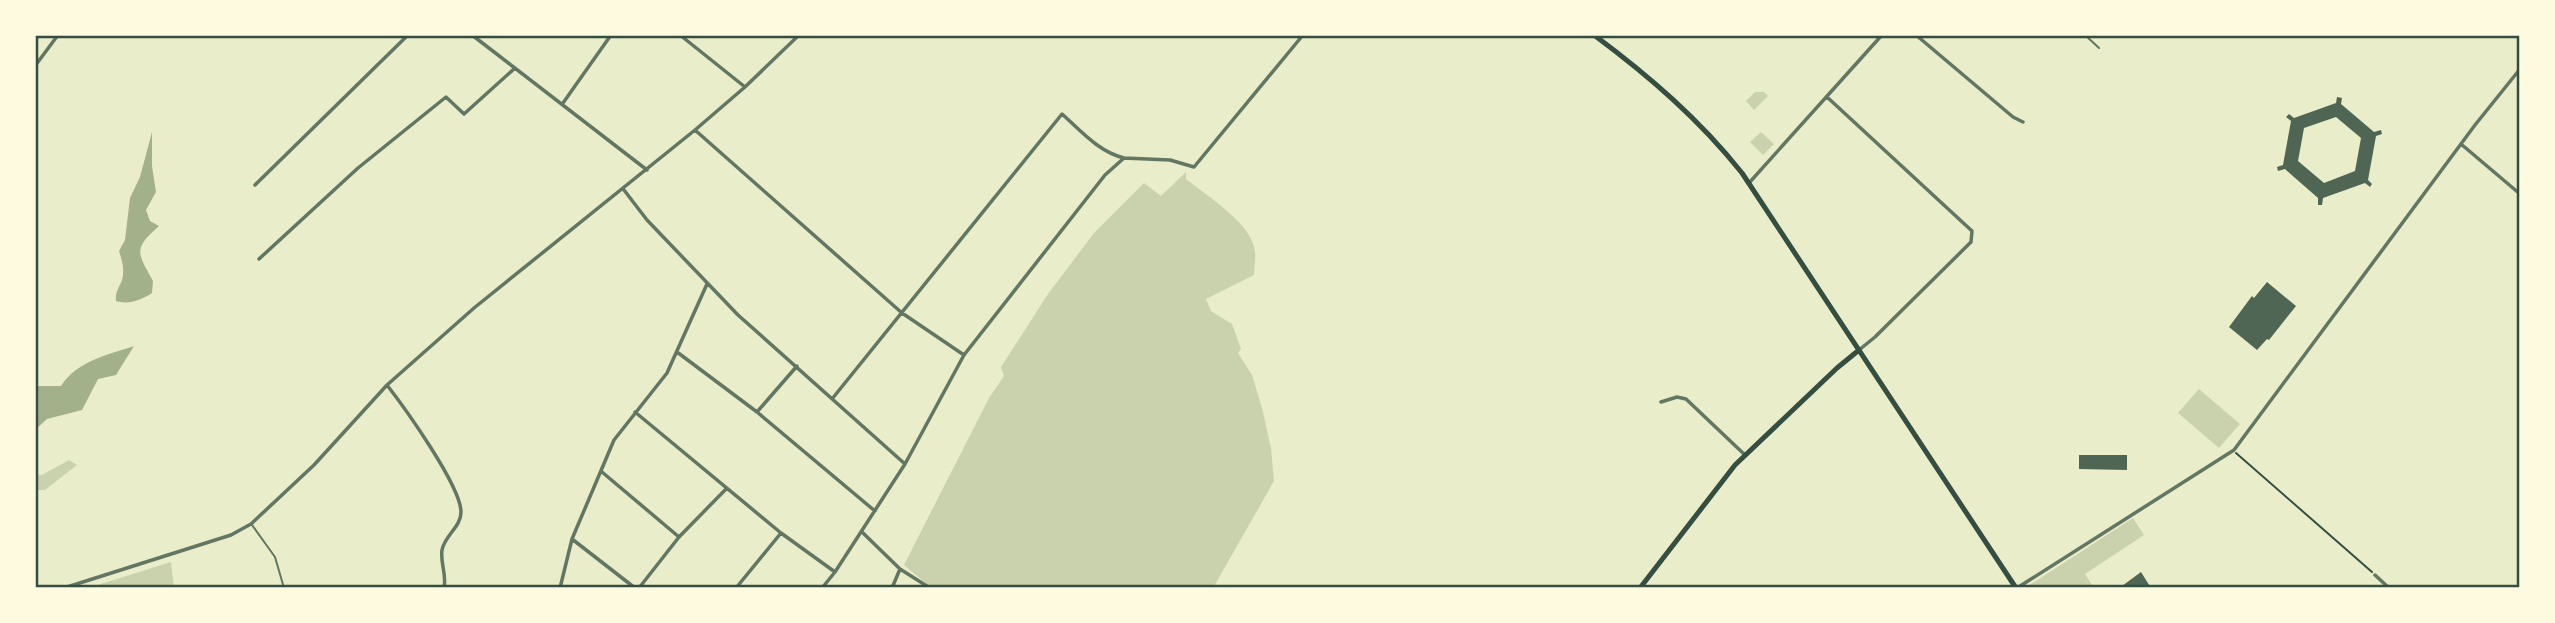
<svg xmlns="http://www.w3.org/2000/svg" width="2555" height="623" font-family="Arial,sans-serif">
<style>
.green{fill:#cad2ad}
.water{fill:#a3b18a}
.building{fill:#4f6655;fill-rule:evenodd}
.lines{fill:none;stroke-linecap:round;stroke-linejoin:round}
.path{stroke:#344e41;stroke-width:2}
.service{stroke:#617663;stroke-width:2}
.minor{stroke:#617663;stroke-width:3.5}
.secondary{stroke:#344e41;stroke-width:5}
.neatline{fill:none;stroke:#344e41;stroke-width:2.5}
</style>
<rect width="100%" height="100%" fill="#e9edc9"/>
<path class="green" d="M 1755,92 L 1764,92 L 1768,96 L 1754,110 L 1746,101 Z
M 1761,132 L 1774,144 L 1763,155 L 1750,142 Z
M 1186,172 L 1186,179 C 1207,196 1253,224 1255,252 C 1256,259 1254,268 1254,275 L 1206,299 L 1211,311 L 1232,324 L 1241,349 L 1238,353 L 1252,375 L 1262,408 L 1271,448 L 1274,481 L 1213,588 L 927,588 L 928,585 L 904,565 L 989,398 L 1004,376 L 1001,367 L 1048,294 L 1094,233 L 1144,183 L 1161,196 Z
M 2199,389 L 2240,424 L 2219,448 L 2178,413 Z
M 69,460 L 77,465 L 45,490 L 35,490 L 35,474 L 42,475 Z
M 2133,518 L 2144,535 L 2085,574 L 2094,588 L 2025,588 Z
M 171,562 L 174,588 L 88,588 Z"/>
<path class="water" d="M 152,132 L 152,166 L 156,192 L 146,210 L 150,221 L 159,226 C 133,249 137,252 153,281 L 152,293 C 141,300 129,305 116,301 C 115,292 119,288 122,280 C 125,270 122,260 119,251 L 125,240 L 130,198 L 140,177 Z
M 134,346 L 116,375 L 98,379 L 82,410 L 47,419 L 35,430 L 35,386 L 61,386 C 77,361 107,355 134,346 Z"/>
<path class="building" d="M 2337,97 L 2342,98 L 2341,104 L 2374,132 L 2381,130 L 2382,134 L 2376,136 L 2368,180 L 2372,184 L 2370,187 L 2365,183 L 2323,198 L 2322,205 L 2318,205 L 2318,198 L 2285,169 L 2278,171 L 2277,167 L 2283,165 L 2291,121 L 2286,117 L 2289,114 L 2294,118 L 2336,103 ZM 2336,117 L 2361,138 L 2355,171 L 2324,183 L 2298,161 L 2304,128 Z
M 2267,282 L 2296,306 L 2269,340 L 2267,339 L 2257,350 L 2229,327 L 2252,296 L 2254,298 Z
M 2079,455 L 2127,455 L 2127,470 L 2079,469 Z
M 2141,572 L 2151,588 L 2123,588 L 2122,586 Z"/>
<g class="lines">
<path class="path" d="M 2236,453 L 2372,572"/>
<path class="service" d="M 2085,35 L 2099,48
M 252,525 L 275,557 L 284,588"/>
<path class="minor" d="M 472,35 L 647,170
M 680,35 L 745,87
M 1916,35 L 2013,117 L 2023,122
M 35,66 L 58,35
M 1827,97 L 1972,231 L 1971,242 L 1875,337 L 1859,350
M 563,103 L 611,35
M 695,130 L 902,313 L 964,355
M 2461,144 L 2520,194
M 1749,183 L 1882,35
M 255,185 L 408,35
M 624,190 L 647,220 L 738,315 L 905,464
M 259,259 L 358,168 L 446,97 L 464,114 L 515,68
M 677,352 L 757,412 L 875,511
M 387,385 C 404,407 461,486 461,512 C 461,527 445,535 442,550 C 440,563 447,575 444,588
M 832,399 L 1062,114 C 1081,131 1099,152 1124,158
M 1661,402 L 1677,397 L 1686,399 L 1745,455
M 635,412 L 781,533 L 835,572
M 757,412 L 797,366
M 602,472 L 679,537
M 862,532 L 900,569 L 930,588
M 572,539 L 635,588
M 2375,575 L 2389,588
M 64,588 L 231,535 L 251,524 L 314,465 L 387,385 L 474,308 L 695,130 L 745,87 L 799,35
M 560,588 L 572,539 L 614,440 L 667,373 L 707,284
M 639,588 L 679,537 L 727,488
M 736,588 L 781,533
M 822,588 L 835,572 L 905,464 L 964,355 L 1105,175 L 1124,158 L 1170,160 L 1194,167 L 1303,35
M 892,588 L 900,569
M 2017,588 L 2234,450 L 2475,125 L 2520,69"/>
<path class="secondary" d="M 1594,35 C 1649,76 1699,119 1742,173 L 2016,588
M 1640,588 L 1735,465 L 1837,368 L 1859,350"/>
</g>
<rect width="2555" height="623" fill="none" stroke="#fefae0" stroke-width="74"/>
<rect x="37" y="37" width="2481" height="549" class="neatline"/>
</svg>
